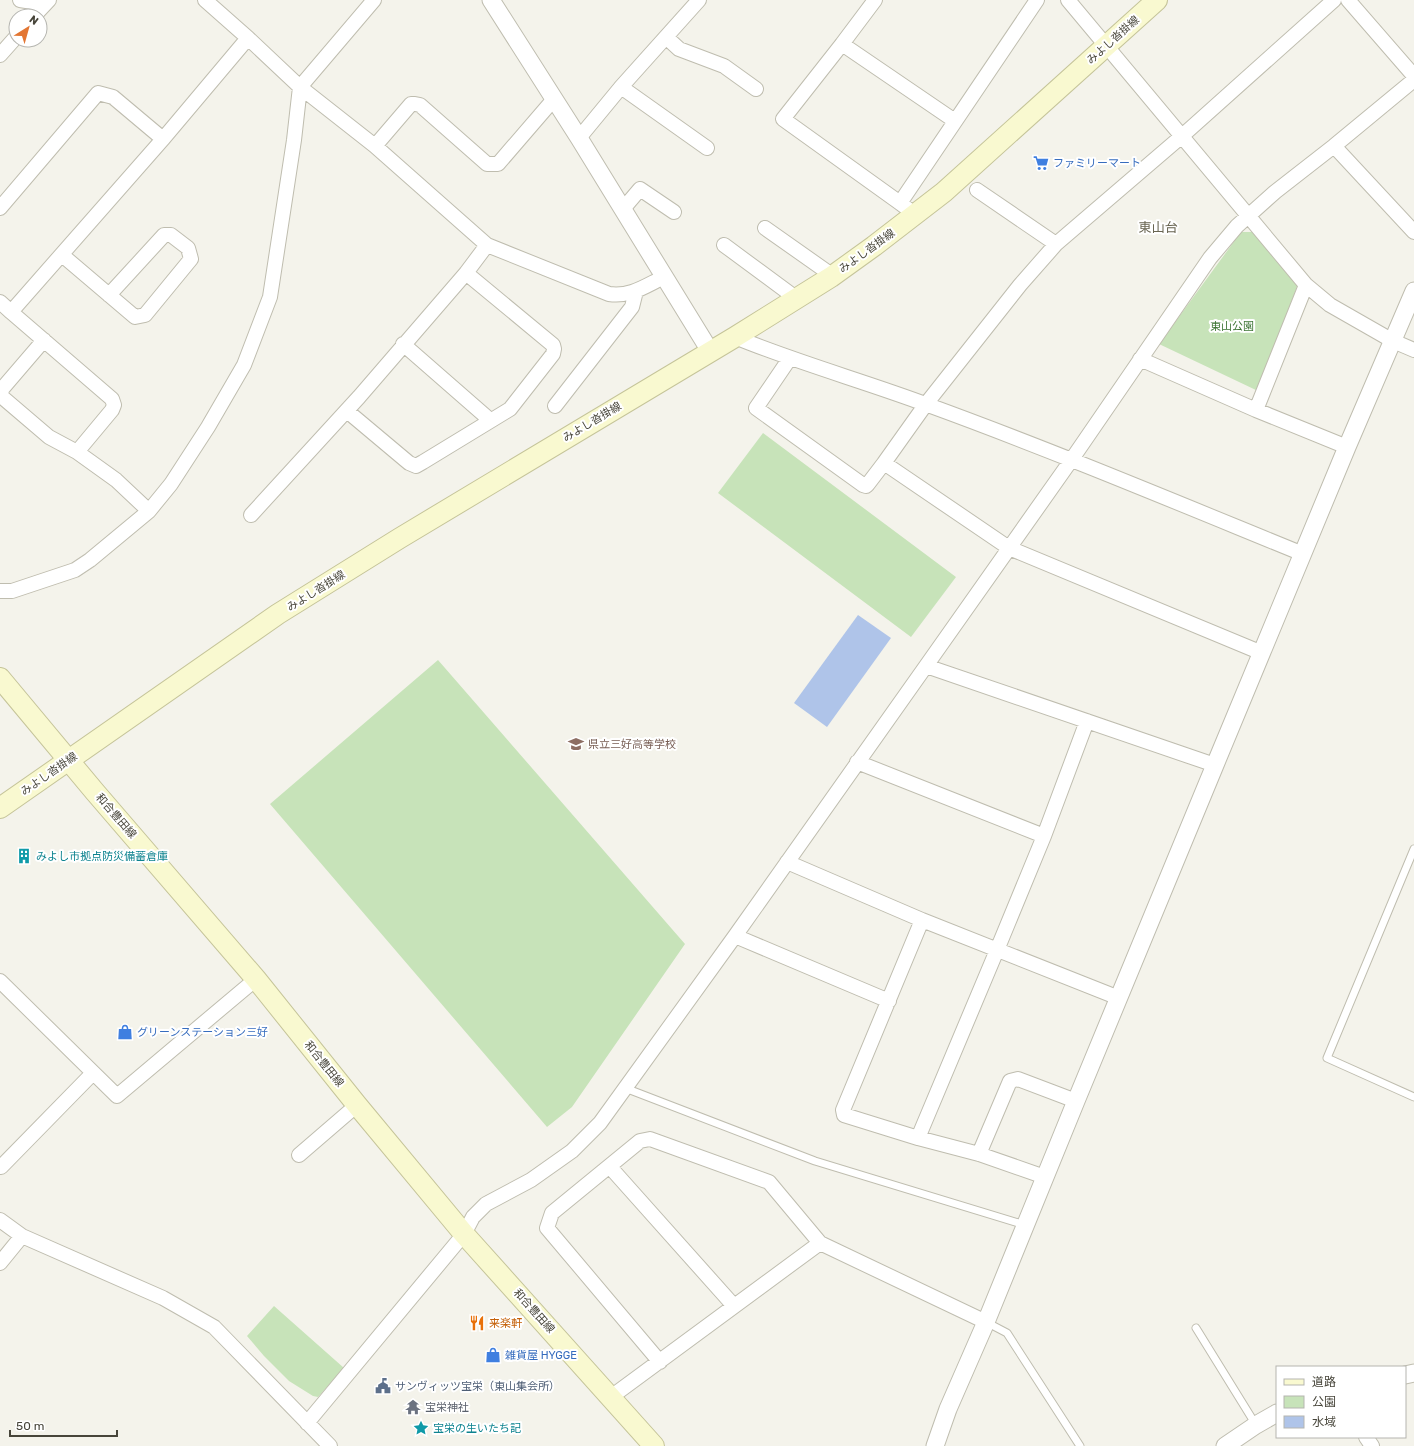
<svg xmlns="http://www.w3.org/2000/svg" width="1414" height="1446" font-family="Rubik,'Noto Sans JP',sans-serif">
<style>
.green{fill:#c7e3b9}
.water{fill:#afc4e9}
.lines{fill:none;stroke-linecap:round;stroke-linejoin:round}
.service-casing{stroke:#bfbdaf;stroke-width:9}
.minor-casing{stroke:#bfbdaf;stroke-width:16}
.tertiary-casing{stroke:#bfbdaf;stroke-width:19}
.secondary-casing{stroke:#c5c499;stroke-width:22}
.service{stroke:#fff;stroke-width:7}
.minor{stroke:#fff;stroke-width:14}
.tertiary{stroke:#fff;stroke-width:17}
.secondary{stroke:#f9f9d0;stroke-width:20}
.labels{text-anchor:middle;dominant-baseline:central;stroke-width:4;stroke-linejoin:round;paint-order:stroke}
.street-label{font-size:11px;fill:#47453a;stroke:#fff}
.shop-label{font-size:11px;fill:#366cbe;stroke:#fff;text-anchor:start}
.park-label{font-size:11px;fill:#3c7433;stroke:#fff}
.education-label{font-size:11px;fill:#785e54;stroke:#fff;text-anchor:start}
.culture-label{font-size:11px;fill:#0d838f;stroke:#fff;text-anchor:start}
.food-label{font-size:11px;fill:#c56008;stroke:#fff;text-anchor:start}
.service-label{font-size:11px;fill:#4e5e75;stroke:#fff;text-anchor:start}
.worship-label{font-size:11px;fill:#5b616d;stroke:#fff;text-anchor:start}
.quarter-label{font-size:13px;fill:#696552;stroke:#fff}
</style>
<rect width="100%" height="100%" fill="#f4f3eb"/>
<path class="green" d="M 1241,232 L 1256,232 L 1298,284 L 1258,391 L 1159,344 Z
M 763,433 L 956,577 L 911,637 L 718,493 Z
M 438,660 L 685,944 L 572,1107 L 547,1127 L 270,804 Z
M 274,1306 L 344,1368 L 318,1397 L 313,1396 L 289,1381 L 264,1356 L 247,1336 Z"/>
<path class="water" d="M 858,615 L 891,638 L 827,727 L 794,703 Z"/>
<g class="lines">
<defs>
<path id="service" d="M 1414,849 L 1327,1058 L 1414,1097
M 625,1088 L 815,1161 L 1025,1225
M 986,1322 L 1007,1333 L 1080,1446
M 1196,1328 L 1256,1425"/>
<path id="minor" d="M 20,0 L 45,4
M 205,0 L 248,38 L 300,87 L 375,146 L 487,245 L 609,294 C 631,297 645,286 664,277
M 875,0 L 842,44 L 783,119 L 900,203 L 908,209 L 914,217
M 1068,0 L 1306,285 L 1330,305 L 1393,341 L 1414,350
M 1348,0 L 1414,76
M 34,16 L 49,0
M 666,37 L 679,49 L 724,66 L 756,89
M 842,44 L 955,121
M 0,55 L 16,37
M 621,87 L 707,148
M 579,138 L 621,87 L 699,0
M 375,146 L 411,104 L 415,104 L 420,105 L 487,164 L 498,164 L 554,99
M 1334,146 L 1414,232
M 977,190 L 1056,244
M 900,203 L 1037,0
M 0,208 L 98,93 L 113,97 L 163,139
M 623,209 L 640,189 L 674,212
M 765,228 L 826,271 L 831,277
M 724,245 L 789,293 L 793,301
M 62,255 L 135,317 L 145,315 L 191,259 L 188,248 L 171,235 L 164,235 L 109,295
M 0,302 L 11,312 L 163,139 L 248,38
M 11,312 L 112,399 L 114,405 L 112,410 L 77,452
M 735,337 C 798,363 864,381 928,405 C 1054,451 1178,503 1303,554
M 44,340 L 2,389 L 1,396 L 49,437 L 77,452 L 116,480 L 149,511
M 403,344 L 490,420
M 790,358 L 756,408 L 863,485 L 866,486 L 868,484 L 884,463
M 1140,359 L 1256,410 L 1347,447
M 555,406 L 632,307 L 636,291
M 1256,410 L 1306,285
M 347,411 L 409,463 L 416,466 L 423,462 L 510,409 L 553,354 L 554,349 L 553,345 L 466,273
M 251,515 L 359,397 L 466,273 L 487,245
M 0,591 L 12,591 L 75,570 L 90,560 L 149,511 L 171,484 L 208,427 L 244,365 L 270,297 L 294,140 L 300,87 L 374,0
M 1262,653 L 1009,548 L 884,463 L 926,404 L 1020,285 L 1056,244 L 1182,136 L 1334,0
M 926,666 L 1215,765
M 857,762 L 1044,836
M 787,862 L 922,920 L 1119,998
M 922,920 L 843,1110 L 844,1115 L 918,1138 L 979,1154 L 1045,1177
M 735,936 L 889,1001
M 0,981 L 117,1096 L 256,979
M 918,1138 L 997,950 L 1044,836 L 1087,721
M 979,1154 L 1010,1081 L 1018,1079 L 1076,1101
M 299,1155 L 357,1105
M 1,1167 L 93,1073
M 610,1167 L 734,1306
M 0,1220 L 22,1236 L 163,1298 L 214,1327 L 330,1446
M 0,1263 L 22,1236
M 660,1362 L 547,1228 L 552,1213 L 640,1141 L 650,1139 L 769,1182 L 820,1243
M 611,1397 L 820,1243 L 986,1322
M 307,1423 L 464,1234 L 473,1217 L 486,1204 L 531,1180 L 572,1151 L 600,1123 L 735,936 L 926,666 L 1072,459 L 1210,258 L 1237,226 L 1275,192 L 1334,146 L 1414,80
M 1366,1437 L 1372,1446"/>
<path id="tertiary" d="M 491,0 L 579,138 L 710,351
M 1405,1375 L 1414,1373
M 935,1446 L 948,1409 L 986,1322 L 1076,1101 L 1215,765 L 1347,447 L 1414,291
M 1225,1446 L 1256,1425 L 1277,1413"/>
<path id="secondary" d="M 0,678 L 95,792 L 256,979 L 357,1105 L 464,1234 L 654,1446
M 0,808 L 278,614 L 400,538 L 735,337 L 831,277 L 874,246 L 944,192 L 1157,0"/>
</defs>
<use href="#service" class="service-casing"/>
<use href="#minor" class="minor-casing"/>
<use href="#tertiary" class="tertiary-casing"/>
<use href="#secondary" class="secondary-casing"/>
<use href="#service" class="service"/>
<use href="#minor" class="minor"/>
<use href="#tertiary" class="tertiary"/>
<use href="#secondary" class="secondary"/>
</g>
<defs>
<symbol id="supermarket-bare" viewBox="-9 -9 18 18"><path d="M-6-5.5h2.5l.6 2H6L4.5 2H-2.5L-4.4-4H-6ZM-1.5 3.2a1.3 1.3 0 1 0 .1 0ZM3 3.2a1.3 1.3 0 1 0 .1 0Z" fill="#3f7fe0" stroke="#fff" stroke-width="2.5" paint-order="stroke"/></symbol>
<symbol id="school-bare" viewBox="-9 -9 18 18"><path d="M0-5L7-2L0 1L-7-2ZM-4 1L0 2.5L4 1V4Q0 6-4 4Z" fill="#8d6e63" stroke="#fff" stroke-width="2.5" paint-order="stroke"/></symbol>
<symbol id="building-bare" viewBox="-9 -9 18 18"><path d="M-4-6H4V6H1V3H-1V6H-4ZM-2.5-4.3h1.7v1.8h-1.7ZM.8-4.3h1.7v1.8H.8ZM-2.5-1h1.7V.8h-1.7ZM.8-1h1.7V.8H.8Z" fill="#0f9aa8" stroke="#fff" stroke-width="2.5" paint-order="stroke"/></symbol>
<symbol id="shop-bare" viewBox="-9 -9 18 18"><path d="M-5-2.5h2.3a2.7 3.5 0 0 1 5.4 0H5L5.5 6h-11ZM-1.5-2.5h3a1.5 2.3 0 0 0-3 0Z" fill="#3f7fe0" stroke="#fff" stroke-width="2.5" paint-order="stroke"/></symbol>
<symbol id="restaurant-bare" viewBox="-9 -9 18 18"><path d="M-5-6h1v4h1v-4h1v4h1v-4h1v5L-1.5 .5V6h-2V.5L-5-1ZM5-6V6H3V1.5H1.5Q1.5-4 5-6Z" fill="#e8710a" stroke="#fff" stroke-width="2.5" paint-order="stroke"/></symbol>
<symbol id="civic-bare" viewBox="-9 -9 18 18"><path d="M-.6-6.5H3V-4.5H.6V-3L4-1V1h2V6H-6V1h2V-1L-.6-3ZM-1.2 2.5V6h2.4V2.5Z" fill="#5c6f8a" stroke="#fff" stroke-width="2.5" paint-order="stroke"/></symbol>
<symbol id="temple-bare" viewBox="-9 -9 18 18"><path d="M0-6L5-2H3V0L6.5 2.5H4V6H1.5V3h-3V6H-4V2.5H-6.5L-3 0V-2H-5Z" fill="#6b7280" stroke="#fff" stroke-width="2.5" paint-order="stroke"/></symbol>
<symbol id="sight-bare" viewBox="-9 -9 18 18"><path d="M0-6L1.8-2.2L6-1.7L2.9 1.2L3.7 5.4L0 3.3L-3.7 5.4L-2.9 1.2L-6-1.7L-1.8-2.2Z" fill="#0f9aa8" stroke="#fff" stroke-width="2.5" paint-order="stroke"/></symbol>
</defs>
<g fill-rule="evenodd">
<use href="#supermarket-bare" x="1030" y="152" width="22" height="22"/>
<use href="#school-bare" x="565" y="733" width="22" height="22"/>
<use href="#building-bare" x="13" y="845" width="22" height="22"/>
<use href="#shop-bare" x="114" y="1021" width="22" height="22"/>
<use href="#restaurant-bare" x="466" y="1312" width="22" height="22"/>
<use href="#shop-bare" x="482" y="1344" width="22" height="22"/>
<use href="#civic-bare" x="372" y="1375" width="22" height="22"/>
<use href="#temple-bare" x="402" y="1396" width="22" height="22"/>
<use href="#sight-bare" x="410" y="1417" width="22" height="22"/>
</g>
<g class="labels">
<g class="street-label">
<text transform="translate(1113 40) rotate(-42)">みよし沓掛線</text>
<text transform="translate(867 251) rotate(-36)">みよし沓掛線</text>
<text transform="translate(592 422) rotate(-31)">みよし沓掛線</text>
<text transform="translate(316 591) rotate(-32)">みよし沓掛線</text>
<text transform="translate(49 774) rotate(-35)">みよし沓掛線</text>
<text transform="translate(116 816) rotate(49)">和合豊田線</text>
<text transform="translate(324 1064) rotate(51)">和合豊田線</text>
<text transform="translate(534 1311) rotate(48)">和合豊田線</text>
</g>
<g class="shop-label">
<text x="1053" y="163">ファミリーマート</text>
<text x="137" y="1032">グリーンステーション三好</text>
<text x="505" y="1355">雑貨屋 HYGGE</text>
</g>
<g class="park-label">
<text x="1232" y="326">東山公園</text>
</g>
<g class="education-label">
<text x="588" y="744">県立三好高等学校</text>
</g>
<g class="culture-label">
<text x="36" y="856">みよし市拠点防災備蓄倉庫</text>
<text x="433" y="1428">宝栄の生いたち記</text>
</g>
<g class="food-label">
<text x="489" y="1323">来楽軒</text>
</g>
<g class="service-label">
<text x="395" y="1386">サンヴィッツ宝栄（東山集会所）</text>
</g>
<g class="worship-label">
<text x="425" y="1407">宝栄神社</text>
</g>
<g class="quarter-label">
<text x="1158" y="227">東山台</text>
</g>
</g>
<rect x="1276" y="1366" width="130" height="72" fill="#ffffff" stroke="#b5b5b0"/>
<rect x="1284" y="1379" width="20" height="6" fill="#f9f9d0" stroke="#b5b5b0"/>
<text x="1312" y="1386" font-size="12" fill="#47453a">道路</text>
<rect x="1284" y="1396" width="20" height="12" fill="#c7e3b9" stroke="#b5b5b0"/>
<text x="1312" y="1406" font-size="12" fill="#47453a">公園</text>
<rect x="1284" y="1416" width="20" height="12" fill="#afc4e9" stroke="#b5b5b0"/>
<text x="1312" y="1426" font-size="12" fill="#47453a">水域</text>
<g transform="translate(28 28) rotate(37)"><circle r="19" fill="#ffffff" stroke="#b5b5b0"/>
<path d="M0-3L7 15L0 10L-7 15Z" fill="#e37633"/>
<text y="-6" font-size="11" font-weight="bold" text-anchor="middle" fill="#47453a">N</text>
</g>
<path d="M10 1430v6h107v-6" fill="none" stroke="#47453a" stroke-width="2"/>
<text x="16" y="1430" font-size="12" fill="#47453a" stroke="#ffffff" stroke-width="3" paint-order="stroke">50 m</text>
</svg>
